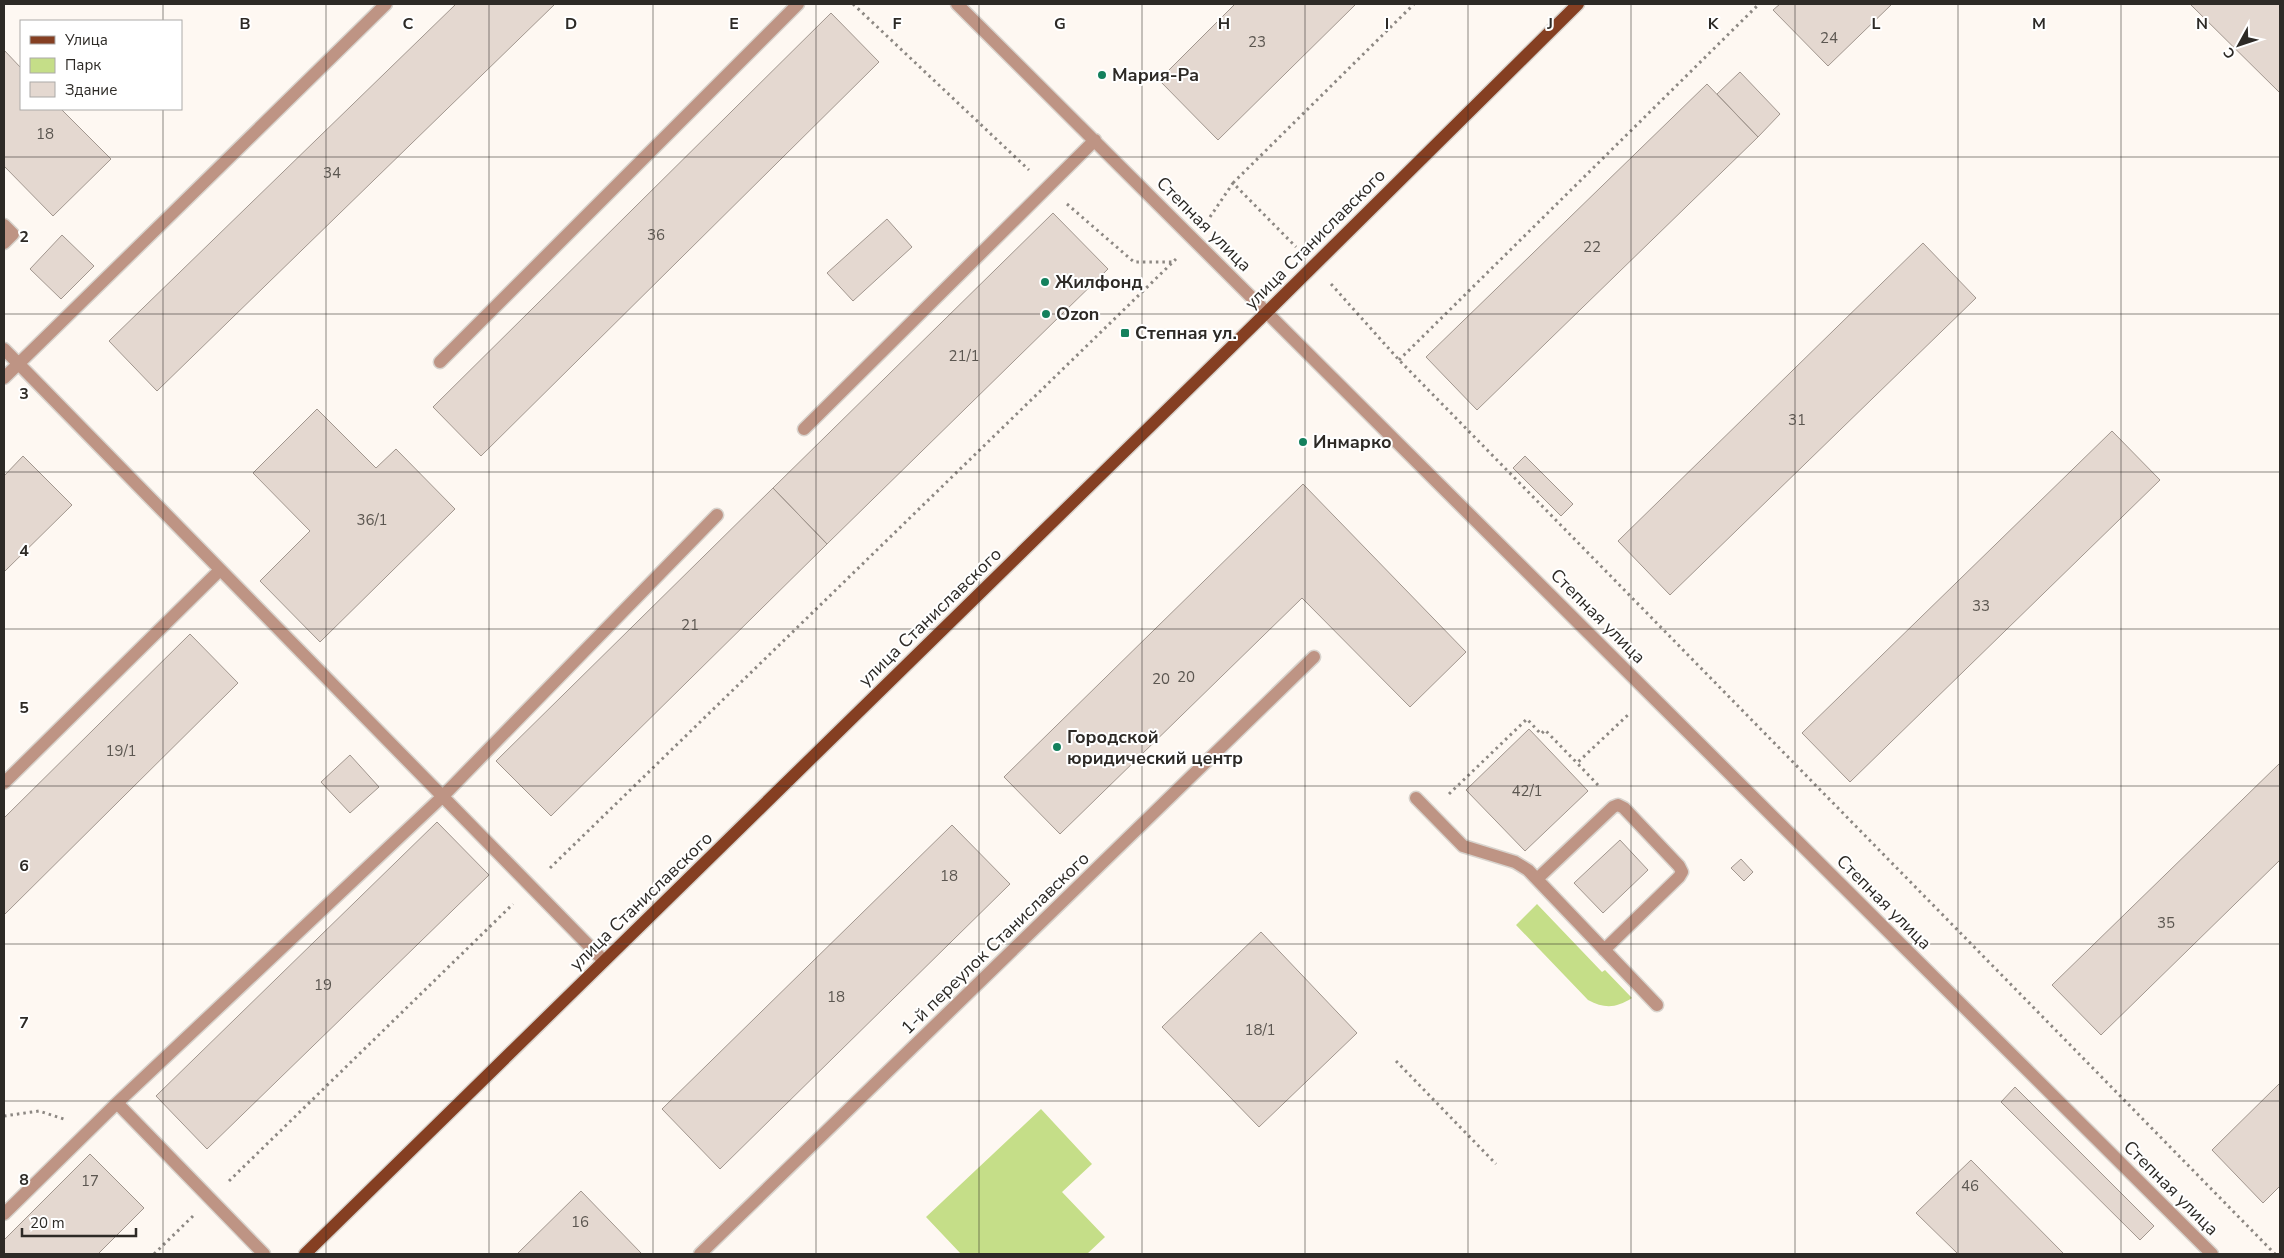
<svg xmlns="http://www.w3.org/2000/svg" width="2284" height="1258" font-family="'Nunito Sans',sans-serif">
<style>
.green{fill:#c5de88}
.building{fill:#e4d8d0;stroke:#a1968e}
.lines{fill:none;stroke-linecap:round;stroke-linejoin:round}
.minor-casing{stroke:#d8d3cd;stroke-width:15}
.major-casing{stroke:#d8d3cd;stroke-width:15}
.path{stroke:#8d8883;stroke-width:3;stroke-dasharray:2.5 4;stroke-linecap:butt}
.minor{stroke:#be9484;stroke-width:12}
.major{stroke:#853f22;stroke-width:12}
.grid{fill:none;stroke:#2d2a26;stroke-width:1;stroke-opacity:0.55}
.poi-dot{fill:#14815d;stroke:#fff;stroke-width:2}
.labels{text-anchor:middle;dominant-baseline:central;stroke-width:4;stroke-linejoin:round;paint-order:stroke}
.number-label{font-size:15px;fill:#5b5650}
.poi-label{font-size:18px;font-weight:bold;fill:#2d2a26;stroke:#fff;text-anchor:start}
.street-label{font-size:18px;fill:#2d2a26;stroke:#fff}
.grid-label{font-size:16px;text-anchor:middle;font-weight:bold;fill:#2d2a26;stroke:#fff;stroke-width:4;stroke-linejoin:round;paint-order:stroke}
</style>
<rect width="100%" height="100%" fill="#fef8f2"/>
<path class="green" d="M 1537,904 L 1602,972 L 1605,970 L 1632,998 C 1616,1008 1605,1009 1588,1000 L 1516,925 Z
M 1041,1109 L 1092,1164 L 1062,1192 L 1105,1237 L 1087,1254 L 961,1254 L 926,1217 Z"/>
<path class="building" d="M 456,4 L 555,4 L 157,391 L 109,341 Z
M 1235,4 L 1356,4 L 1218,140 L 1159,80 Z
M 1780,4 L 1892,4 L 1828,66 L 1773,10 Z
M 2190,4 L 2280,4 L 2280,93 Z
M 831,13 L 879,62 L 481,456 L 433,407 Z
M 4,50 L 21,68 L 21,109 L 61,109 L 111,159 L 53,216 L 4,166 Z
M 1740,72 L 1780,114 L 1758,137 L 1717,94 Z
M 1707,84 L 1758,137 L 1477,410 L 1426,357 Z
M 1053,213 L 1108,269 L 827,544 L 773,488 Z
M 887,219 L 912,247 L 853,301 L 827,273 Z
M 62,235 L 94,266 L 61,299 L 30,269 Z
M 1923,243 L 1976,298 L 1670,595 L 1618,541 Z
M 317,409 L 376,468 L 396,449 L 455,509 L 320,642 L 260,581 L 310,531 L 253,473 Z
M 2112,431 L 2160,480 L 1850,782 L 1802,733 Z
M 23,456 L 72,505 L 4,572 L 4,476 Z
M 1525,456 L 1573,504 L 1561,516 L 1513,468 Z
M 1303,484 L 1466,652 L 1410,707 L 1302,598 L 1060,834 L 1004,777 Z
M 773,488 L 827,544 L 551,816 L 496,761 Z
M 190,634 L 238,683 L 4,915 L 4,818 Z
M 1529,729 L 1588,791 L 1525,851 L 1466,790 Z
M 350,755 L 379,787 L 350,813 L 321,782 Z
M 2280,763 L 2280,860 L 2101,1035 L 2052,985 Z
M 437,822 L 489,875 L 207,1149 L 156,1096 Z
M 952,825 L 1010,884 L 720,1169 L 662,1109 Z
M 1620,840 L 1648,870 L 1603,913 L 1574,883 Z
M 1741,859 L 1753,872 L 1744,881 L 1731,868 Z
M 1261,932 L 1357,1033 L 1259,1127 L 1162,1027 Z
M 2280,1083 L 2280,1186 L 2263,1203 L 2212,1150 Z
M 2015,1087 L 2154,1226 L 2140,1240 L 2001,1102 Z
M 90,1154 L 144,1208 L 98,1254 L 4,1254 L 4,1240 Z
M 1971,1160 L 2064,1254 L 1958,1254 L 1916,1213 Z
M 581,1191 L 641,1253 L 639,1254 L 517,1254 Z"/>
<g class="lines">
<defs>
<path id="minor" d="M 957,4 L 2212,1254
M 4,225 L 13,234 L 4,243
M 4,349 L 604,961
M 440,362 L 798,4
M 4,378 L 386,4
M 804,429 L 1095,140
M 4,783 L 220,570
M 1416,798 L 1463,846 L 1515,862 L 1528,870 L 1657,1005
M 1537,879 L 1613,807 L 1618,805 L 1624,808 L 1679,866 L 1682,872 L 1679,877 L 1604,950
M 117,1103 L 264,1254
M 4,1214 L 117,1103 L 442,797 L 717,515
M 700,1254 L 1314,657"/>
<path id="major" d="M 305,1254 L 1268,311 L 1578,4"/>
</defs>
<use href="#minor" class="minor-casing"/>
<use href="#major" class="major-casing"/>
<path class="path" d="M 853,4 L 1029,170
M 1233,183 L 1414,4
M 1067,204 L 1134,262 L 1172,262
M 1210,217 L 1233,183 L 1296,247
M 1331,284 L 1399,360 L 2275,1254
M 1399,360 L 1759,4
M 1598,785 L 1577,763 L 1630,713
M 1449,794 L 1527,719 L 1541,734 L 1545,730 L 1577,763
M 550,868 L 1176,259
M 1396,1061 L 1496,1164
M 4,1116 L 39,1111 L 64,1119
M 229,1181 L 513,904
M 154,1254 L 193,1216"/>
<use href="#minor" class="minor"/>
<use href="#major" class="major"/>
</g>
<path class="grid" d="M 163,4 L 163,21M 326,4 L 326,1254M 489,4 L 489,1254M 653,4 L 653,1254M 816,4 L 816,1254M 979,4 L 979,1254M 1142,4 L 1142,1254M 1305,4 L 1305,1254M 1468,4 L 1468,1254M 1631,4 L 1631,1254M 1795,4 L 1795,1254M 1958,4 L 1958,1254M 2121,4 L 2121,1254M 163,109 L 163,1254M 4,157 L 2280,157M 4,314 L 2280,314M 4,472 L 2280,472M 4,629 L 2280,629M 4,786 L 2280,786M 4,944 L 2280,944M 4,1101 L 2280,1101"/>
<g class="poi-dot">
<circle cx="1102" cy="75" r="5"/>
<circle cx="1045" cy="282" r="5"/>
<circle cx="1046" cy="314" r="5"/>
<rect x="1120" y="328" width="10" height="10" rx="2.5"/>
<circle cx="1303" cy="442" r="5"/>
<circle cx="1057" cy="747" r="5"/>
</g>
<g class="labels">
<g class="number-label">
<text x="1829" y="38">24</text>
<text x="1257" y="42">23</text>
<text x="45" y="134">18</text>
<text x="332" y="173">34</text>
<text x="656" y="235">36</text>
<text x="1592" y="247">22</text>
<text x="964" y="356">21/1</text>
<text x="1797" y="420">31</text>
<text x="372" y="520">36/1</text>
<text x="1981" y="606">33</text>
<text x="690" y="625">21</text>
<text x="1186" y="677">20</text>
<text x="1161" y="679">20</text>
<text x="121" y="751">19/1</text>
<text x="1527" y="791">42/1</text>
<text x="949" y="876">18</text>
<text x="2166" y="923">35</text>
<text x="323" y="985">19</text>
<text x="836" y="997">18</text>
<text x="1260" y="1030">18/1</text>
<text x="90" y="1181">17</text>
<text x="1970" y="1186">46</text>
<text x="580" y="1222">16</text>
</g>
<g class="poi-label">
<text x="1112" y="75">Мария-Ра</text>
<text x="1055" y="282">Жилфонд</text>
<text x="1056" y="314">Ozon</text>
<text x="1135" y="333">Степная ул.</text>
<text x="1313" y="442">Инмарко</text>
<text x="1067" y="737">Городской<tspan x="1067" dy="21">юридический центр</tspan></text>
</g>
<g class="street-label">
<text transform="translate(1204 224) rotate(45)">Степная улица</text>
<text transform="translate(1315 239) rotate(-45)">улица Станиславского</text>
<text transform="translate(1598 616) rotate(45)">Степная улица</text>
<text transform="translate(930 617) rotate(-44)">улица Станиславского</text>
<text transform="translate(641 901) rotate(-44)">улица Станиславского</text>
<text transform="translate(1884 902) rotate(45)">Степная улица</text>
<text transform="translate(995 943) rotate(-44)">1-й переулок Станиславского</text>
<text transform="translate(2171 1188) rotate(45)">Степная улица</text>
</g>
</g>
<g class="grid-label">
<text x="245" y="29">B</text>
<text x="408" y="29">C</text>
<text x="571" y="29">D</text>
<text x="734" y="29">E</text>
<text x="897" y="29">F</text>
<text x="1060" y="29">G</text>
<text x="1224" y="29">H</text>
<text x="1387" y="29">I</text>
<text x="1550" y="29">J</text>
<text x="1713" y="29">K</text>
<text x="1876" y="29">L</text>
<text x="2039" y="29">M</text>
<text x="2202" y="29">N</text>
<text x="24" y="242">2</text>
<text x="24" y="399">3</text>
<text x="24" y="556">4</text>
<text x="24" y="713">5</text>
<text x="24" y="871">6</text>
<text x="24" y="1028">7</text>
<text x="24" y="1185">8</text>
</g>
<rect width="2284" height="1258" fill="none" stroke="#2d2a26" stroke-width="10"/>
<rect x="20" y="20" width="162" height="90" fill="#ffffff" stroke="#abaaa8"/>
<rect x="30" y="36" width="25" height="8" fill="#853f22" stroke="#abaaa8"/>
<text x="65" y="45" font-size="15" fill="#2d2a26">Улица</text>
<rect x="30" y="58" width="25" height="15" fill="#c5de88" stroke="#abaaa8"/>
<text x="65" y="70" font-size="15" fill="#2d2a26">Парк</text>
<rect x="30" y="82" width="25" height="15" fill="#e4d8d0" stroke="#abaaa8"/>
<text x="65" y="95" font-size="15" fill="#2d2a26">Здание</text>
<g transform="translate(2239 45) rotate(230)" stroke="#ffffff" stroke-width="4" paint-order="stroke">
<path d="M0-4L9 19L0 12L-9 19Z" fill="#2d2a26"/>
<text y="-8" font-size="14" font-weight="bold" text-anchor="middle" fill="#2d2a26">С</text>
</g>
<path d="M22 1228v8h114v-8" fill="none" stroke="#2d2a26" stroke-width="2.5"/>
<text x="30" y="1228" font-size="15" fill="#2d2a26" stroke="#ffffff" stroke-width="4" paint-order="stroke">20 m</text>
</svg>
